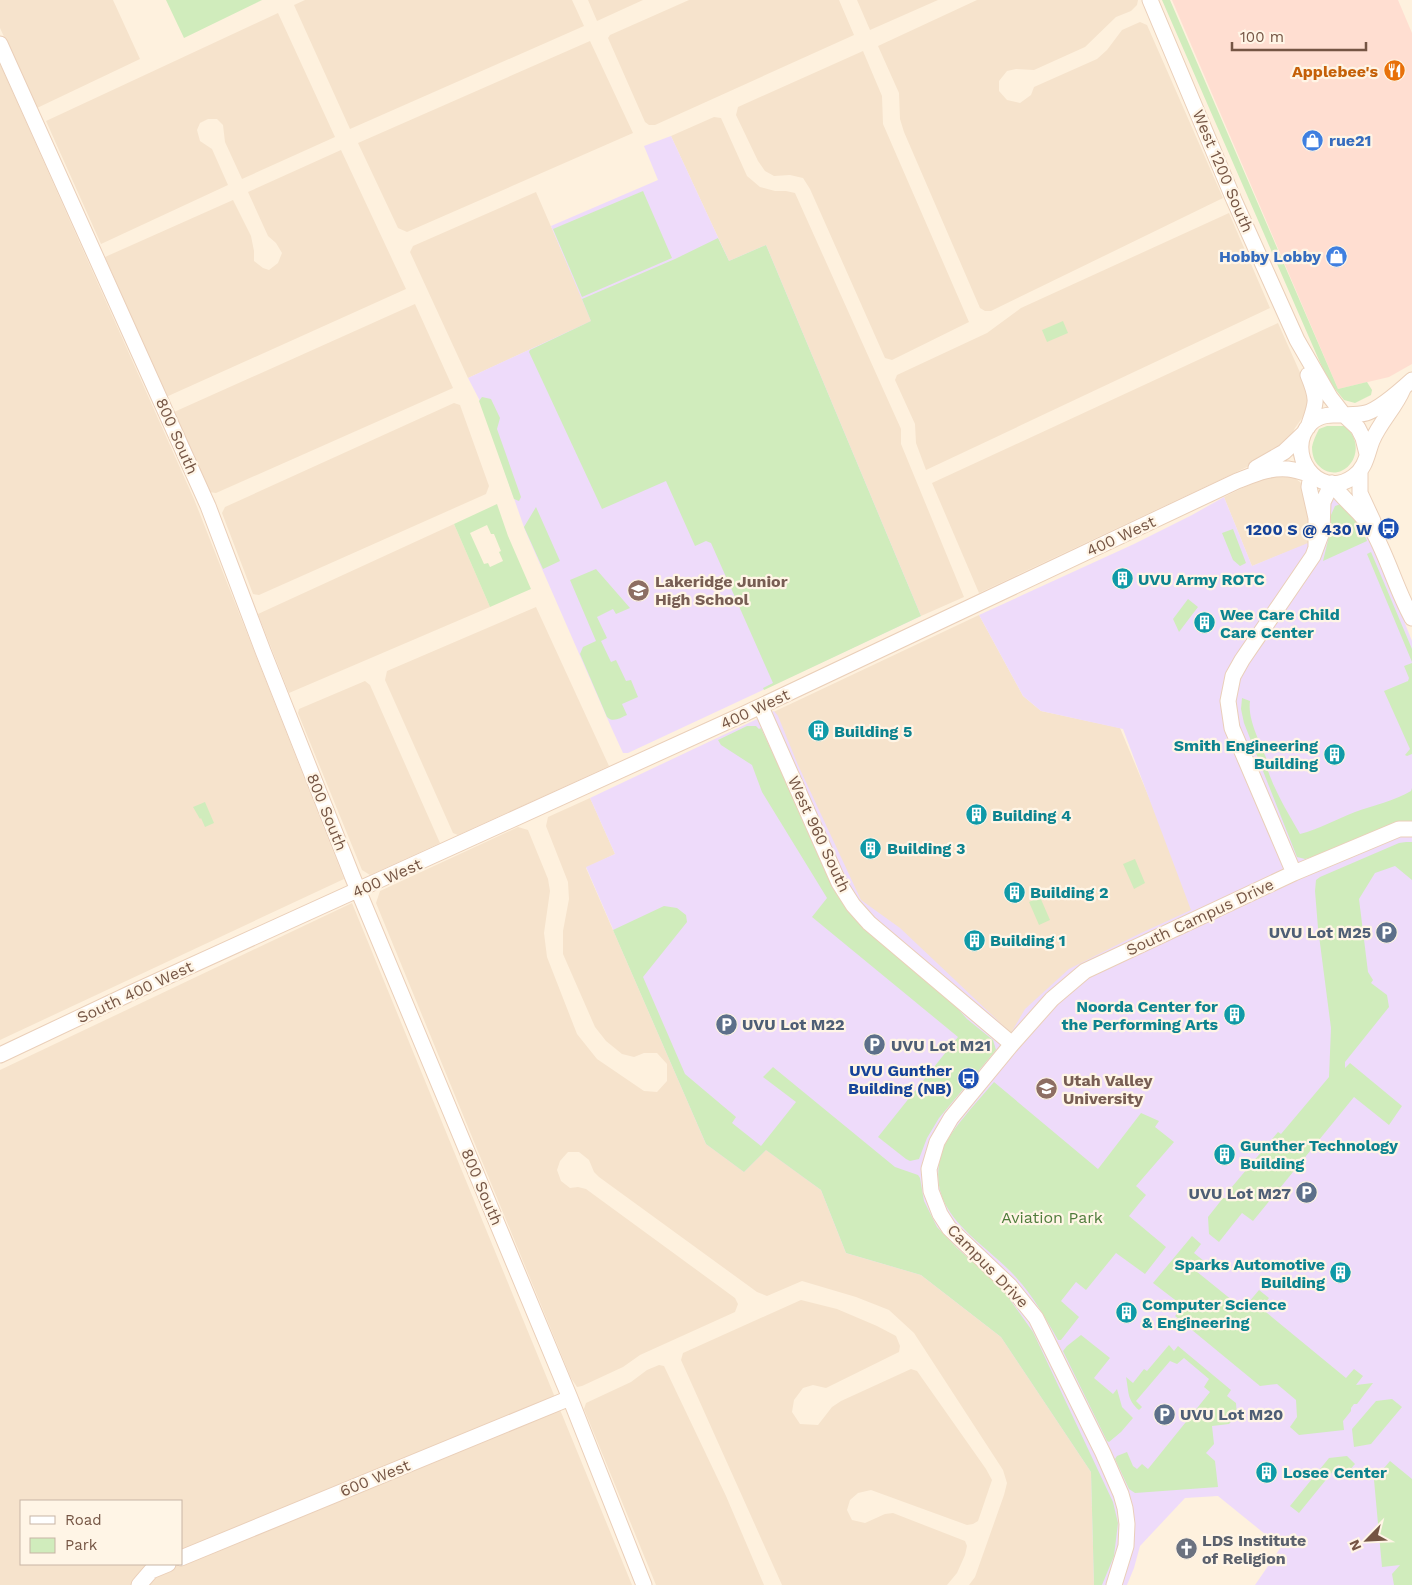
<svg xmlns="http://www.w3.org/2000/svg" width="1412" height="1585" font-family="'Work Sans',sans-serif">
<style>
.residential{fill:#f6e3cc;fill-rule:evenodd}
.commercial{fill:#ffded1}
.education{fill:#eedbfa}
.green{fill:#d0ecbc;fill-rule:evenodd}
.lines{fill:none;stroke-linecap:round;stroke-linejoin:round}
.secondary-casing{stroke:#eacfb9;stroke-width:17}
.secondary{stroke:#fff;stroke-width:15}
.labels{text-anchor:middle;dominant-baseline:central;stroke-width:4.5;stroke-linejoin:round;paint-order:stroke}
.food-label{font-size:16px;font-weight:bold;fill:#c56008;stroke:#fff5e6;text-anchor:end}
.shop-label{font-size:16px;font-weight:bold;fill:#366cbe;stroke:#fff5e6;text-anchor:start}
.street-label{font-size:16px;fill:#755544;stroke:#fff5e6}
.transit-label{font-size:16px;font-weight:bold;fill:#164399;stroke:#fff5e6;text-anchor:end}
.culture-label{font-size:16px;font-weight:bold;fill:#0d838f;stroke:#fff5e6;text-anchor:start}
.education-label{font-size:16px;font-weight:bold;fill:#785e54;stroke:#fff5e6;text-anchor:start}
.service-label{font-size:16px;font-weight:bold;fill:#4e5e75;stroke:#fff5e6;text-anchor:start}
.park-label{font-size:16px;fill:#4f7c3b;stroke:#fff5e6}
.worship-label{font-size:16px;font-weight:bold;fill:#5b616d;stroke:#fff5e6;text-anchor:start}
</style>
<rect width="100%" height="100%" fill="#fef1de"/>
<path class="residential" d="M 0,0 L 113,0 L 140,59 L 37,108 L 0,28 Z
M 305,0 L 572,0 L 584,26 L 350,129 L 294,5 Z
M 588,0 L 643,0 L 597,21 Z
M 689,0 L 839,0 L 854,35 L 655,125 L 649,125 L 645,122 L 608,38 L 610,35 Z
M 857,0 L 938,0 L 870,30 Z
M 977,0 L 1138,0 L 1137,5 L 1131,11 L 1116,17 L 1085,47 L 1034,70 L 1016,69 L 1007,71 L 999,81 L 999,91 L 1007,100 L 1020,103 L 1031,95 L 1034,87 L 1097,59 L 1107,50 L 1122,30 L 1140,22 L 1147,25 L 1223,198 L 991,311 L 985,311 L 980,308 L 904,132 L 900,119 L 899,93 L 878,46 Z
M 278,13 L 335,137 L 242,179 L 225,142 L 223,125 L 217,119 L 208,119 L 200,123 L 197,130 L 200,141 L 212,149 L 228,185 L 101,244 L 46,121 Z
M 590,41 L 633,133 L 407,232 L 398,228 L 358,143 Z
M 863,51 L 882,96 L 883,124 L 969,322 L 892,360 L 885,358 L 810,189 L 803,178 L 790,175 L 774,176 L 765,171 L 758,161 L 736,115 L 738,107 Z
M 0,64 L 194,499 L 344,879 L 0,1040 Z
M 714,117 L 721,118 L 747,176 L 760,187 L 775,191 L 786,191 L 795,193 L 901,429 L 901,444 L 964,597 L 921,616 L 766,245 L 729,261 L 671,136 Z
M 341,150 L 406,289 L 166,397 L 105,257 L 233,200 L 251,236 L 254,251 L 254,261 L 263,268 L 269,270 L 278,263 L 282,253 L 276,243 L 268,236 L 248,192 Z
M 536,192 L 592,321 L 468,378 L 410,252 L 413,246 Z
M 1229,213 L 1270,308 L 926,470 L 916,443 L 915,424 L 895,380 L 897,375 L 987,333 L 1021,308 Z
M 415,304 L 453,388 L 216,493 L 209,492 L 174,412 Z
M 1278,323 L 1310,395 L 1305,414 L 1295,428 L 1290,438 L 1279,452 L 979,593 L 932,483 Z
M 454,403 L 460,405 L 489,486 L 486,494 L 259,595 L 253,594 L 222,513 L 225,507 Z
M 1272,474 L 1292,476 L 1300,482 L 1304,487 L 1310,506 L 1310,543 L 1252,566 L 1224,497 Z
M 454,524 L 490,607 L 289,693 L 258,614 Z
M 536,607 L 609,766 L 458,835 L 453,833 L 385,680 L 387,671 Z
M 979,615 L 1023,696 L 1041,711 L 1120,728 L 1199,917 L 1012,1044 L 853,905 L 765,716 Z
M 365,681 L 370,685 L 440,843 L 370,875 L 362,870 L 298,713 L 299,709 Z
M 590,798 L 615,854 L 586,868 L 706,1144 L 766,1149 L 821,1190 L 846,1253 L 921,1275 L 1001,1337 L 1091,1472 L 1094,1585 L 969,1585 L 975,1577 L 1004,1495 L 1007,1483 L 1003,1470 L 914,1333 L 889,1310 L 856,1297 L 802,1281 L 767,1296 L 757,1292 L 599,1177 L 594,1172 L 589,1160 L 579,1152 L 568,1152 L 560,1161 L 557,1170 L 561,1181 L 570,1188 L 578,1187 L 586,1189 L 735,1298 L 738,1304 L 735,1312 L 640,1355 L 623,1367 L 582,1386 L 577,1387 L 571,1378 L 376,903 L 380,891 L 518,827 L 528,830 L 548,879 L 550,891 L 544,933 L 547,957 L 577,1034 L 597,1059 L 644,1091 L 657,1092 L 667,1081 L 667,1064 L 657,1053 L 644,1053 L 634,1057 L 622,1054 L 606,1041 L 595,1027 L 563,954 L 563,931 L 569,899 L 568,882 L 546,826 L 548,817 Z
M 352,903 L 632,1585 L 0,1585 L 0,1070 ZM 21,1501 L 181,1501 L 181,1564 L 21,1564 Z
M 801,1300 L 837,1309 L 877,1326 L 896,1336 L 900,1346 L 899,1352 L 826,1388 L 813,1385 L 803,1388 L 794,1400 L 792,1412 L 800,1424 L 818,1425 L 832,1407 L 841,1401 L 911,1369 L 917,1371 L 986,1469 L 992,1480 L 978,1521 L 973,1524 L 967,1525 L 871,1490 L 858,1493 L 850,1500 L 847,1510 L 852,1520 L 865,1523 L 885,1514 L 893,1513 L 965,1541 L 967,1546 L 965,1555 L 957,1573 L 947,1585 L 782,1585 L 681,1360 L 683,1353 Z
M 659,1365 L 664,1366 L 726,1496 L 764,1585 L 656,1585 L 584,1409 L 586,1403 L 631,1382 L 647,1370 Z"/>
<path class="commercial" d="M 1172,0 L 1398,0 L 1412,33 L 1412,364 L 1389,377 L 1338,389 Z"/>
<path class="education" d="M 671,136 L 729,261 L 766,245 L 921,616 L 628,753 L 623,753 L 612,729 L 525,530 L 480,401 L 468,378 L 591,321 L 551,226 L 658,180 L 644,146 Z
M 1335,496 L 1371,538 L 1412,641 L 1412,1585 L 1255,1585 L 1281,1547 L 1218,1496 L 1185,1498 L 1140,1546 L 1134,1568 L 1127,1585 L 1094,1585 L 1091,1472 L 1001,1337 L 921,1275 L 846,1253 L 821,1190 L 766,1150 L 744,1172 L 706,1144 L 586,867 L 615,854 L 590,798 L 774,711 L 778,716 L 798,765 L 861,900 L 900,928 L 1011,1033 L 1025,1009 L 1069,969 L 1139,934 L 1191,910 L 1123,729 L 1041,711 L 1023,696 L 979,615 L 1134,544 L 1192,515 L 1224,497 L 1252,566 L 1325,536 L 1328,498 Z"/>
<path class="green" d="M 166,0 L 262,0 L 184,38 Z
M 1162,0 L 1170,0 L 1338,389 L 1367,382 L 1372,390 L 1371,395 L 1355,403 L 1344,400 L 1335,389 L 1332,390 Z
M 643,191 L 672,258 L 582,297 L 553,229 Z
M 718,238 L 729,261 L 766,245 L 921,616 L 764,690 L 763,688 L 773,683 L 711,543 L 706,541 L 695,546 L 666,481 L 602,509 L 529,352 L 530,350 L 591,321 L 582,299 L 675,259 Z
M 1063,321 L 1068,333 L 1047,342 L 1042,330 Z
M 482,397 L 491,399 L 500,418 L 497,429 L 521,497 L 519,501 L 514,499 L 479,401 Z
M 1346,426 C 1372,453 1340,488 1318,465 C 1314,461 1312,454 1312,447 C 1313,441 1316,435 1319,429 L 1327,426 Z
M 1344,503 L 1354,509 L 1367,541 L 1323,561 L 1331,528 L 1331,515 L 1335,506 Z
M 497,504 L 508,536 L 531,589 L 490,607 L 454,524 ZM 487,525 L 491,534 L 494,534 L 501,551 L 499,552 L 503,561 L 490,567 L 488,563 L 484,564 L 470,533 Z
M 536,507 L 560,561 L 543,569 L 524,527 Z
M 1233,529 L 1246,563 L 1240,566 L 1233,560 L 1222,533 Z
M 1371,552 L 1412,649 L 1412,662 L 1367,554 Z
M 596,569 L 630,608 L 616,614 L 613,609 L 597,617 L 607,638 L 601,641 L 611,662 L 616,660 L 626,681 L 631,680 L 638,697 L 622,704 L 627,715 C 620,718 613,723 607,717 L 580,654 L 583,647 L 596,641 L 570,580 Z
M 1188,599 L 1198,607 L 1179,632 L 1173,619 Z
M 1412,663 L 1412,754 L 1407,756 L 1405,755 L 1410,749 L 1384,691 L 1408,681 L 1409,678 L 1404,666 Z
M 1242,698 L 1250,701 C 1247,721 1263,748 1270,767 L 1267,768 C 1275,792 1288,813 1300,834 C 1319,829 1337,819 1355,812 C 1374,805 1394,801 1411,791 L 1412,788 L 1412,822 C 1395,820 1332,849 1312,857 L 1305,859 L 1297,857 L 1244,723 L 1241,709 Z
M 747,726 L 756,726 L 759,729 L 761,728 L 842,902 L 951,1001 L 967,1019 L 993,1040 L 996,1050 L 939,1118 L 927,1138 L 919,1159 L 910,1161 L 906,1159 L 878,1137 L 958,1037 L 812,917 L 827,898 L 762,792 L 752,765 L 721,745 L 718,740 Z
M 205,802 L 214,823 L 205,827 L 201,818 L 200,819 L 193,807 Z
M 1406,842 L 1412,842 L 1412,880 L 1395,866 L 1375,873 L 1359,899 L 1368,972 L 1373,980 L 1371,983 L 1387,995 L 1389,1007 L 1345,1062 L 1345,1068 L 1350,1063 L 1402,1106 L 1389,1125 L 1354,1097 L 1253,1221 L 1242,1213 L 1219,1242 L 1209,1234 L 1208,1217 L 1223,1198 L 1230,1198 L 1232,1195 L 1231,1188 L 1278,1132 L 1281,1134 L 1329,1077 L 1331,1028 L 1318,928 L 1315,891 L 1316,880 L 1320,877 L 1399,843 Z
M 1135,859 L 1145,883 L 1134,889 L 1123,864 Z
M 1040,897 L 1050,920 L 1039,925 L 1029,902 Z
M 664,906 L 677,908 L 686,915 L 687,922 L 643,977 L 685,1074 L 736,1117 L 732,1123 L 761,1146 L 796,1102 L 763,1077 L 773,1067 L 895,1167 L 918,1175 L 920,1178 L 924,1201 L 937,1227 L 957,1248 L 992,1279 L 1006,1294 L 1033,1332 L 1113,1502 L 1118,1523 L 1114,1556 L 1102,1585 L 1094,1585 L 1091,1472 L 1001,1337 L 921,1275 L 846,1253 L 821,1190 L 766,1150 L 744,1172 L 706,1144 L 613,930 Z
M 994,1082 L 1098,1169 L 1141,1113 L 1159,1121 L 1155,1127 L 1174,1142 L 1136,1186 L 1146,1195 L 1129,1216 L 1166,1247 L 1145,1274 L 1116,1253 L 1086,1290 L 1076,1282 L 1061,1301 L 1079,1317 L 1061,1340 L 1058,1340 C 1045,1317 1032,1294 1013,1274 C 979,1238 923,1212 942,1152 C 948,1132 980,1099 994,1082 Z
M 1192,1236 L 1201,1244 L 1194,1253 L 1204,1261 L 1196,1271 L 1243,1309 L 1259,1290 L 1269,1298 L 1261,1308 L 1346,1378 L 1354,1369 L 1363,1376 L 1356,1385 L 1373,1383 L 1357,1404 L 1354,1404 L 1351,1408 L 1351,1411 L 1343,1421 L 1344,1430 L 1299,1435 L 1290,1427 L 1297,1417 L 1296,1400 L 1277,1384 L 1260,1386 L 1175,1316 L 1183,1306 L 1153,1283 Z
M 1081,1335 L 1110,1358 L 1094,1378 L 1113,1394 L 1117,1389 L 1122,1407 L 1133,1418 L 1121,1432 L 1109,1442 L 1107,1441 L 1063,1351 L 1067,1346 Z
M 1169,1345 L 1174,1351 L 1178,1346 L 1231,1390 L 1227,1396 L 1236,1403 L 1237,1415 L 1229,1424 L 1212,1426 L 1214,1444 L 1206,1453 L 1215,1461 L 1218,1487 L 1135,1493 L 1129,1489 L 1115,1459 L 1117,1456 L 1127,1452 L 1133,1466 L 1137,1469 L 1142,1464 L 1148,1469 L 1210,1392 L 1204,1387 L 1209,1379 L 1184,1358 L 1177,1364 L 1170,1361 L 1136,1401 L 1142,1407 L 1139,1410 C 1127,1400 1129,1392 1126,1377 L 1133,1383 L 1144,1369 L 1147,1371 Z
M 1392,1399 L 1402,1407 L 1371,1444 L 1354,1447 L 1352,1429 L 1376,1401 Z
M 1347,1456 L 1355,1464 L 1348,1472 L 1338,1465 L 1299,1513 L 1290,1506 L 1329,1458 Z
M 1390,1461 L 1412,1479 L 1412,1585 L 1394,1585 L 1392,1574 L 1400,1565 L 1382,1567 L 1374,1480 Z"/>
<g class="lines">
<defs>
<path id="secondary" d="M 1150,0 L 1234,200 L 1297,340 L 1330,397 L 1344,415 L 1358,428 L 1363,438 L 1367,454
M 0,44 L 208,506 L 263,651 L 353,878 L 570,1398 L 644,1585
M 1403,389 C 1395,408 1380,422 1372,441 C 1367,454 1366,468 1353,477 C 1318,502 1283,451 1311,423 C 1325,409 1349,418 1366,413 C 1380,409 1401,390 1412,380
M 1308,427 C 1317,402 1318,399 1308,375
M 1256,468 L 1284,452 L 1304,433
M 1360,470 L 1360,493 L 1373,521
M 1332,483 C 1344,502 1364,513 1374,533 C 1389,561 1397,591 1412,618
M 761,707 L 839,883 L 853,905 L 869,923 L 1012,1044
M 1294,873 L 1232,728 L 1228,701 L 1233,676 L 1242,660 L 1313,556 L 1322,532 L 1323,502 L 1332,483
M 0,1055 L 131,993 L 744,714 L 1237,481 C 1253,475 1270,467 1288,469 C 1296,470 1304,473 1311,474 L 1309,487 L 1316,518 L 1316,547
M 181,1558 L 570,1398
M 139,1585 L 151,1571 L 168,1564
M 1114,1585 L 1126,1546 L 1127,1524 L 1125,1508 L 1121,1494 L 1103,1453 L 1036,1318 L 1010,1286 L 949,1228 L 940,1214 L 931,1191 L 929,1169 L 937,1142 L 951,1118 L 1012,1044 L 1052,999 L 1085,971 L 1294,873 L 1399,829 L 1412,829"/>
</defs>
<use href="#secondary" class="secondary-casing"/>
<use href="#secondary" class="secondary"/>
</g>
<defs>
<symbol id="restaurant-disc" viewBox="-11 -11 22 22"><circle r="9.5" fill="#e8710a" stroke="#fff5e6"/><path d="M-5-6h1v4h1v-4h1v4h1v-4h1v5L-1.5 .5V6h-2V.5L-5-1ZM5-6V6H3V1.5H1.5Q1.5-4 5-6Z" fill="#fff"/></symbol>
<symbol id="shop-disc" viewBox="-11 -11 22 22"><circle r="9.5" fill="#3f7fe0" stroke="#fff5e6"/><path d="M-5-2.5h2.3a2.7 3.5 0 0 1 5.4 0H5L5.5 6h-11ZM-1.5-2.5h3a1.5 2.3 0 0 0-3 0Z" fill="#fff"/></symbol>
<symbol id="bus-disc" viewBox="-11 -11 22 22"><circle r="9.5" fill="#1a4fb4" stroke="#fff5e6"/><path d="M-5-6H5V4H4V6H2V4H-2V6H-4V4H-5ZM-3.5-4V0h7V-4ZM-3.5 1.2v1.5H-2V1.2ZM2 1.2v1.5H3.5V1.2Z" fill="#fff"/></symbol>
<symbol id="building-disc" viewBox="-11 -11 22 22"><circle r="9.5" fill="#0f9aa8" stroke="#fff5e6"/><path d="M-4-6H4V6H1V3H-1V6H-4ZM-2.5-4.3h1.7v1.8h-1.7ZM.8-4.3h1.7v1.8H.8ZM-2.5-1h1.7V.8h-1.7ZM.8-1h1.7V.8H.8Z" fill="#fff"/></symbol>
<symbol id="school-disc" viewBox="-11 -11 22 22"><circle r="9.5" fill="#8d6e63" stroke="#fff5e6"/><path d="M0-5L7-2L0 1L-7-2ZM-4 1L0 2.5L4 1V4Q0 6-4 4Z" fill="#fff"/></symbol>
<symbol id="parking-disc" viewBox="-11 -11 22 22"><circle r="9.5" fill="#5c6f8a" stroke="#fff5e6"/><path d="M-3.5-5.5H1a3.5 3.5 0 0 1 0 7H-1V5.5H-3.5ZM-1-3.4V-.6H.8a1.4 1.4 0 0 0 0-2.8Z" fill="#fff"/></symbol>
<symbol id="university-disc" viewBox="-11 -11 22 22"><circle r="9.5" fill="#8d6e63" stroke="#fff5e6"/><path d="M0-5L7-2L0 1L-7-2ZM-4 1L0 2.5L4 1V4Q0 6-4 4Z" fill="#fff"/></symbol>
<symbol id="church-disc" viewBox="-11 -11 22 22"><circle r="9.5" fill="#6b7280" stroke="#fff5e6"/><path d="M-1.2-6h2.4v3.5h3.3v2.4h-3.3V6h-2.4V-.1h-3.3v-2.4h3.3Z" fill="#fff"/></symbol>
</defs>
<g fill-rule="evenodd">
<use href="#restaurant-disc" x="1382" y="58" width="25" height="25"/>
<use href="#shop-disc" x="1300" y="128" width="25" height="25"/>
<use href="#shop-disc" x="1324" y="244" width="25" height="25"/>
<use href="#bus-disc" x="1376" y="516" width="25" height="25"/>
<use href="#building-disc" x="1110" y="566" width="25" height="25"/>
<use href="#school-disc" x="626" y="578" width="25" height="25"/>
<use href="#building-disc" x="1192" y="610" width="25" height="25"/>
<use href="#building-disc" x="806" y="718" width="25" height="25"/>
<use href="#building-disc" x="1322" y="742" width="25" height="25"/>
<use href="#building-disc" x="964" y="802" width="25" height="25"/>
<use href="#building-disc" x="858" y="836" width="25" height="25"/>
<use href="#building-disc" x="1002" y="880" width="25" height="25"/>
<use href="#parking-disc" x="1374" y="920" width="25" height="25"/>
<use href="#building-disc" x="962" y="928" width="25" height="25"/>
<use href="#building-disc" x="1222" y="1002" width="25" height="25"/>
<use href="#parking-disc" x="714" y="1012" width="25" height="25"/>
<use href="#parking-disc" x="862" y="1032" width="25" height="25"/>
<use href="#bus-disc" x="956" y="1066" width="25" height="25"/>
<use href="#university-disc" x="1034" y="1076" width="25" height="25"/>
<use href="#building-disc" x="1212" y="1142" width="25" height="25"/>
<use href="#parking-disc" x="1294" y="1180" width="25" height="25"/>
<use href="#building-disc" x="1328" y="1260" width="25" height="25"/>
<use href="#building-disc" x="1114" y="1300" width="25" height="25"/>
<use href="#parking-disc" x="1152" y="1402" width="25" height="25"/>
<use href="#building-disc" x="1254" y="1460" width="25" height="25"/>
<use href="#church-disc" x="1174" y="1536" width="25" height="25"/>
</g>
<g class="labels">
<g class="food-label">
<text x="1378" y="71">Applebee's</text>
</g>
<g class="shop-label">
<text x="1329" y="140">rue21</text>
<text x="1321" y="256" text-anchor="end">Hobby Lobby</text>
</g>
<g class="street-label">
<text transform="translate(1223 171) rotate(67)">West 1200 South</text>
<text transform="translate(177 436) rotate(66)">800 South</text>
<text transform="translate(1121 536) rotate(-25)">400 West</text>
<text transform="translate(755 709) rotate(-25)">400 West</text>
<text transform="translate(327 812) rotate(68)">800 South</text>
<text transform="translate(819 834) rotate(65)">West 960 South</text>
<text transform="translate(387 878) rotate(-24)">400 West</text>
<text transform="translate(1200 917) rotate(-25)">South Campus Drive</text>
<text transform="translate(135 992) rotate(-25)">South 400 West</text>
<text transform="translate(482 1187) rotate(67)">800 South</text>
<text transform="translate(988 1266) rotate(46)">Campus Drive</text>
<text transform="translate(375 1478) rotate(-22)">600 West</text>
</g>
<g class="transit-label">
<text x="1372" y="529">1200 S @ 430 W</text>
<text x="952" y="1070">UVU Gunther<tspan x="952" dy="18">Building (NB)</tspan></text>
</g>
<g class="culture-label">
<text x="1138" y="579">UVU Army ROTC</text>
<text x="1220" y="614">Wee Care Child<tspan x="1220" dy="18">Care Center</tspan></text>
<text x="834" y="731">Building 5</text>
<text x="1318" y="745" text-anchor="end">Smith Engineering<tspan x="1318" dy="18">Building</tspan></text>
<text x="992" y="815">Building 4</text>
<text x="887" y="848">Building 3</text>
<text x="1030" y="892">Building 2</text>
<text x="990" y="940">Building 1</text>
<text x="1218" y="1006" text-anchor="end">Noorda Center for<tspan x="1218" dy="18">the Performing Arts</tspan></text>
<text x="1240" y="1145">Gunther Technology<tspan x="1240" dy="18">Building</tspan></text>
<text x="1325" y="1264" text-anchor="end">Sparks Automotive<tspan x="1325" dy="18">Building</tspan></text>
<text x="1142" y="1304">Computer Science<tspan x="1142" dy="18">&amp; Engineering</tspan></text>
<text x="1283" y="1472">Losee Center</text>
</g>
<g class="education-label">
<text x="655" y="581">Lakeridge Junior<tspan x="655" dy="18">High School</tspan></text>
<text x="1063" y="1080">Utah Valley<tspan x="1063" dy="18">University</tspan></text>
</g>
<g class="service-label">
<text x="1371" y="932" text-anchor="end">UVU Lot M25</text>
<text x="742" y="1024">UVU Lot M22</text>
<text x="891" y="1045">UVU Lot M21</text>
<text x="1291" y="1193" text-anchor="end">UVU Lot M27</text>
<text x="1180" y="1414">UVU Lot M20</text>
</g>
<g class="park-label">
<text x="1052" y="1217">Aviation Park</text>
</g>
<g class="worship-label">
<text x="1202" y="1540">LDS Institute<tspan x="1202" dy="18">of Religion</tspan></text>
</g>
</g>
<rect x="20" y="1500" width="162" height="65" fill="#fff5e6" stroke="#c8b5a5"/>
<rect x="30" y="1516" width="25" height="8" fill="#ffffff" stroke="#c8b5a5"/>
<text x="65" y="1525" font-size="15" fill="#755544">Road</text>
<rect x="30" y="1538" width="25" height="15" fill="#d0ecbc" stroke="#c8b5a5"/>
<text x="65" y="1550" font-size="15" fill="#755544">Park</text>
<g transform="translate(1367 1540) rotate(246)" stroke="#fff5e6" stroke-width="4" paint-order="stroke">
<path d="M0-4L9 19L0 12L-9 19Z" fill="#755544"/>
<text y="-8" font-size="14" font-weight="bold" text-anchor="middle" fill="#755544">N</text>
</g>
<path d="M1232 42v8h134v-8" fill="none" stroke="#755544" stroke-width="2.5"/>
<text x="1240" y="42" font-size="15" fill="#755544" stroke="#fff5e6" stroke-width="4" paint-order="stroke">100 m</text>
</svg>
